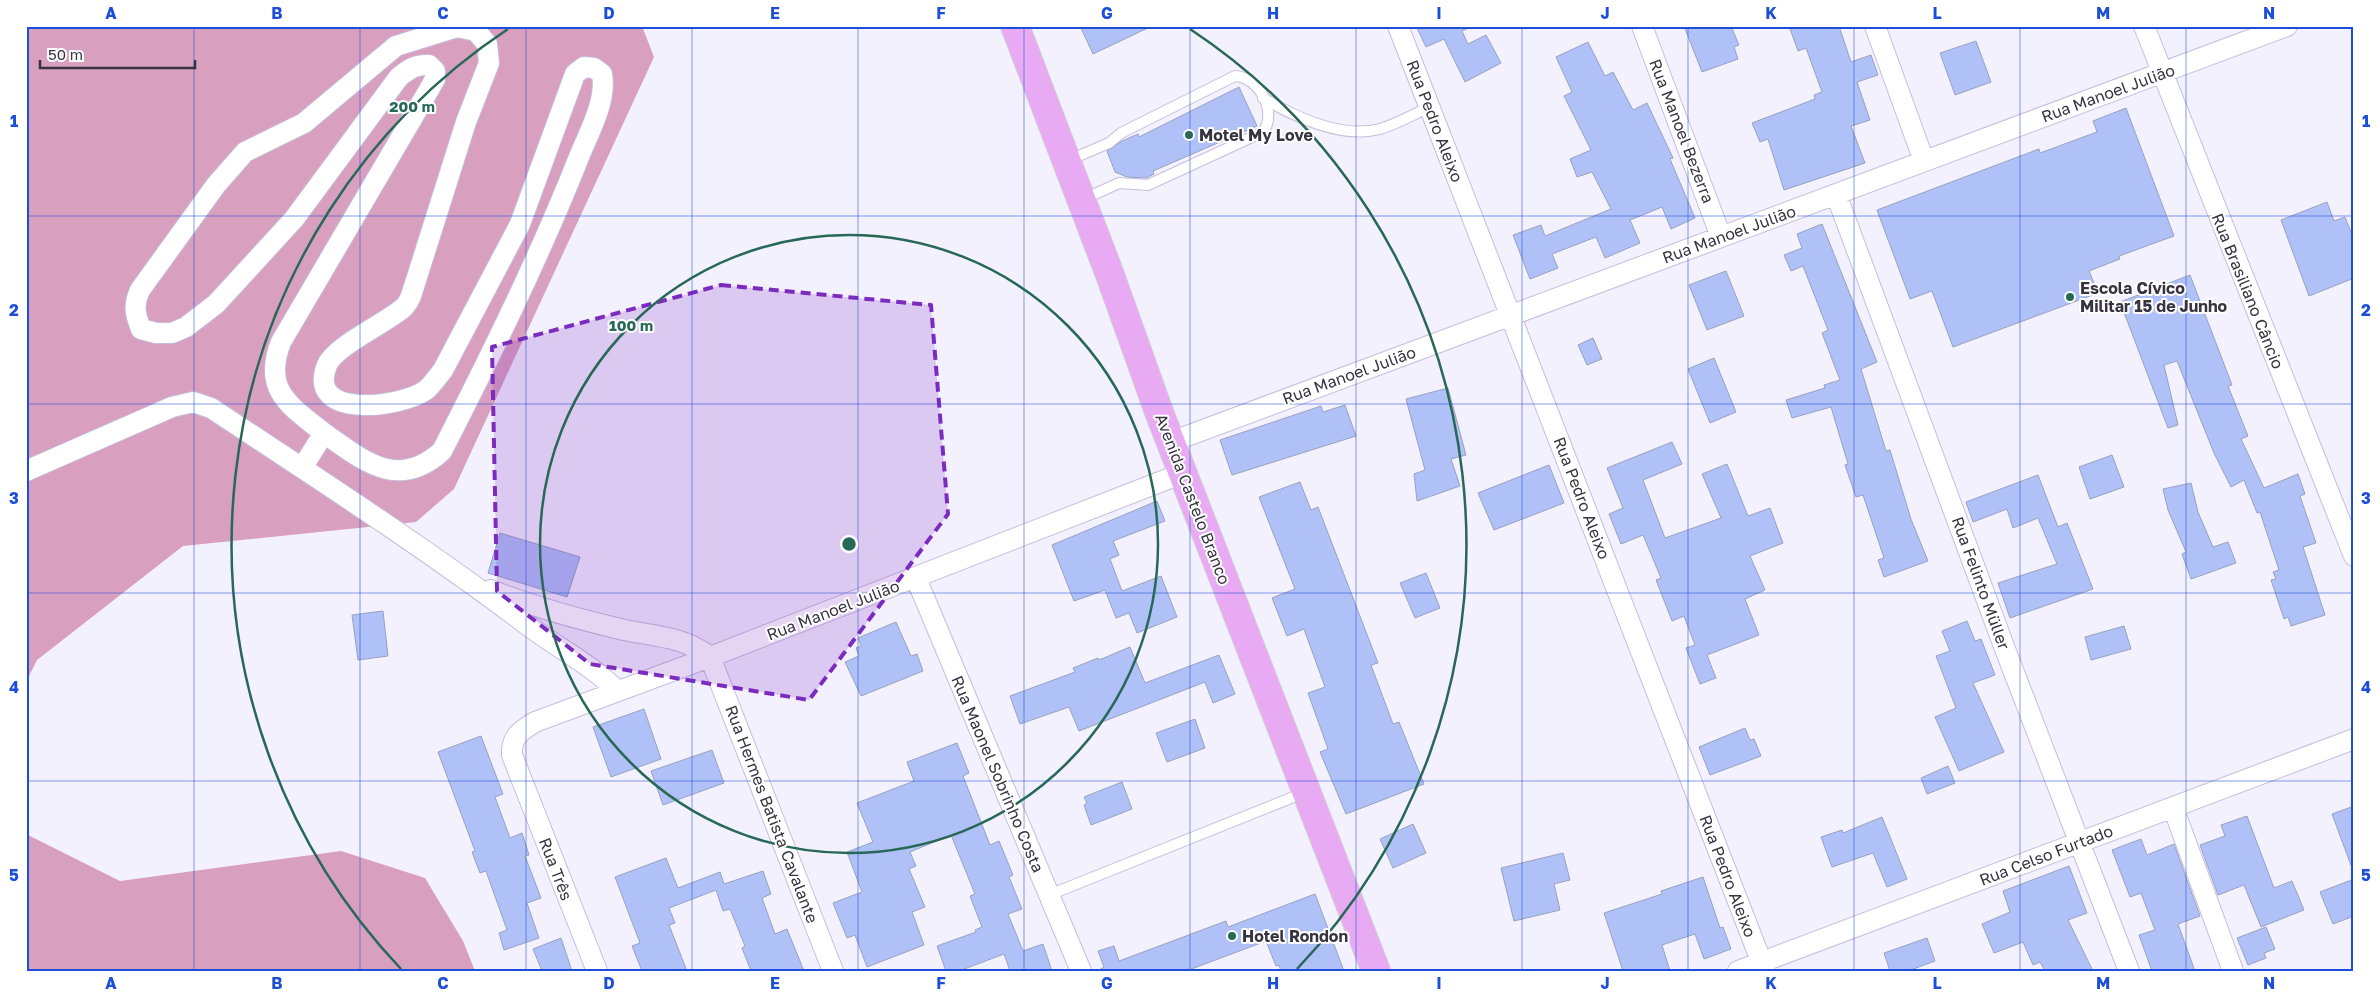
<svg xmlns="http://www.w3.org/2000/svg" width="2380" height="997" font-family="'Golos Text',sans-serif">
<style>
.forest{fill:#d99fbe}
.building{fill:#b0c1f7;stroke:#97a1bf}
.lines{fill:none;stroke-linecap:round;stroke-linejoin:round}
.service-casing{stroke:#c5bddd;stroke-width:12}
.minor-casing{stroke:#c5bddd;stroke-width:22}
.trunk-casing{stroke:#d3d2d5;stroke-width:30}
.service{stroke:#fff;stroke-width:10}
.minor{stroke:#fff;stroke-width:20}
.trunk{stroke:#e7aaf3;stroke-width:28}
.marked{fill:#7b2cbf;fill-opacity:0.2;stroke:#7b2cbf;stroke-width:4;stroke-dasharray:10 6;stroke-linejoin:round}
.grid{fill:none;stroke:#1d4ed8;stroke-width:1;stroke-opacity:0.55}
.ring{fill:none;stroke:#276856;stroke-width:2.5}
.poi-dot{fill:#276856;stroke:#fff;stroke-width:2}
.labels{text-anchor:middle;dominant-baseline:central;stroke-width:4;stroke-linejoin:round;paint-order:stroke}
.street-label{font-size:16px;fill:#373340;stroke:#fff}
.poi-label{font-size:16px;font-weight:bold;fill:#373340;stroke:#fff;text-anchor:start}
.centre{fill:#276856;stroke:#fff;stroke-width:2.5}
.ring-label{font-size:15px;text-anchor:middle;font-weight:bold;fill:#276856;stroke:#fff;stroke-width:4;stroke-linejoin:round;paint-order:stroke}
.neatline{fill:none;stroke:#1d4ed8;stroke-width:2}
.grid-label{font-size:16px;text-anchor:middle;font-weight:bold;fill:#1d4ed8}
</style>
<rect width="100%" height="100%" fill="#f4f1ff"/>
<path class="forest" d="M 26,26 L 642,26 L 654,57 L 454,489 L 416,522 L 183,546 L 37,660 L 26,682 Z
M 26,834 L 120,881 L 341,851 L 425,878 L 463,941 L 475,971 L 26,971 Z"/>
<path class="building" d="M 1080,26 L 1152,26 L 1093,54 Z
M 1416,26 L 1473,26 L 1462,31 L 1468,44 L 1486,35 L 1501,63 L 1465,82 L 1444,39 L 1426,47 Z
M 1684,26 L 1731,26 L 1739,45 L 1734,47 L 1738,59 L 1702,72 Z
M 1789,26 L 1839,26 L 1851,62 L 1871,55 L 1878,75 L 1857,82 L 1870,120 L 1851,126 L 1865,163 L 1784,190 L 1768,139 L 1760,142 L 1752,123 L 1815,99 L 1814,95 L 1822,92 L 1806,48 L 1798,51 Z
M 1976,41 L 1991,82 L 1955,95 L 1940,53 Z
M 1588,42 L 1605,76 L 1613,72 L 1633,110 L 1647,103 L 1673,158 L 1670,159 L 1695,218 L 1671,229 L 1662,207 L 1630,220 L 1640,243 L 1605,258 L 1596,237 L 1552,254 L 1558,268 L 1530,279 L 1513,235 L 1541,225 L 1545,236 L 1611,209 L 1592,172 L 1577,177 L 1570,159 L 1591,150 L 1564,96 L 1572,92 L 1556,57 Z
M 1239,87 L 1257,126 L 1153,171 L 1154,174 L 1146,178 L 1127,177 L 1115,172 L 1107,151 L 1122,141 L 1138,134 L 1139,137 Z
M 2126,108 L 2174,236 L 2119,256 L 2120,259 L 2089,271 L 2098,293 L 1953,347 L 1932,291 L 1910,299 L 1877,210 L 2039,149 L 2040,153 L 2097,132 L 2093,121 Z
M 2327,202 L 2334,221 L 2345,217 L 2354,240 L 2354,278 L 2309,296 L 2281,220 Z
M 1822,224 L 1877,362 L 1861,369 L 1886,451 L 1890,450 L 1911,519 L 1928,561 L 1884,577 L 1878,560 L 1884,558 L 1863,495 L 1856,497 L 1845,465 L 1848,464 L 1831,407 L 1792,418 L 1786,400 L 1825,388 L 1824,385 L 1840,380 L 1822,333 L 1828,330 L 1803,266 L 1791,271 L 1784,255 L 1802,248 L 1797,234 Z
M 1726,271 L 1744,316 L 1707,330 L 1689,285 Z
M 2190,275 L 2232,385 L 2228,386 L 2248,436 L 2241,439 L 2264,488 L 2298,474 L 2305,494 L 2300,496 L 2316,543 L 2303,547 L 2325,615 L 2291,626 L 2288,617 L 2284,619 L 2271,580 L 2276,579 L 2273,572 L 2279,570 L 2260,512 L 2257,513 L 2244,480 L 2231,487 L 2214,453 L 2177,361 L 2164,365 L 2178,425 L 2168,428 L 2120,302 Z
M 1593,338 L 1602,359 L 1587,365 L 1578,345 Z
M 1714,358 L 1736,412 L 1710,423 L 1688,369 Z
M 1448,388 L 1466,455 L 1451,459 L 1460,486 L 1417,501 L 1414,474 L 1425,470 L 1406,399 Z
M 1345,405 L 1356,436 L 1232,475 L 1220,440 L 1321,406 L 1323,412 Z
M 1672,442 L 1682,464 L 1643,480 L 1665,538 L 1721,518 L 1702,474 L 1727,464 L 1748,516 L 1770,508 L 1783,543 L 1750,556 L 1765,590 L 1745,599 L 1759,635 L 1707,655 L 1716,678 L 1700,684 L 1686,648 L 1695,645 L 1684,616 L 1672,621 L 1656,580 L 1661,578 L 1643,535 L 1621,544 L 1609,514 L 1623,508 L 1607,468 Z
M 2112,455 L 2124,487 L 2090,499 L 2079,467 Z
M 1549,465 L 1564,503 L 1494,530 L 1478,493 Z
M 2038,475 L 2058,527 L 2067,523 L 2093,589 L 2010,618 L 1998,583 L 2057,564 L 2038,518 L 2013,528 L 2007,509 L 1973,522 L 1966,502 Z
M 1300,482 L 1311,510 L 1318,507 L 1378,663 L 1371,665 L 1393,724 L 1399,722 L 1424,784 L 1346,814 L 1320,752 L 1328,749 L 1308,693 L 1325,687 L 1304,629 L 1287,636 L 1272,598 L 1295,589 L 1259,497 Z
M 2191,483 L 2198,512 L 2213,547 L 2228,542 L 2236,563 L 2191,579 L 2182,554 L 2186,552 L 2168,510 L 2163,489 Z
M 1157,501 L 1165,521 L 1113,541 L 1119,555 L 1110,559 L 1122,591 L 1161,576 L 1177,617 L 1137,633 L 1129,613 L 1116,618 L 1105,590 L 1074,601 L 1052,545 Z
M 500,533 L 580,557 L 567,597 L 488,573 Z
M 1426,573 L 1440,608 L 1415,618 L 1400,583 Z
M 383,611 L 388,656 L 358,660 L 352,615 Z
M 1967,621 L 1975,641 L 1981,639 L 1995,675 L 1973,683 L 2004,752 L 1959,771 L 1935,717 L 1956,708 L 1936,656 L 1950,651 L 1942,631 Z
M 896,622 L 911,656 L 917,654 L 923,671 L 861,696 L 845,662 L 859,656 L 856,648 L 861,646 L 858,638 Z
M 2124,626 L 2131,649 L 2091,660 L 2085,637 Z
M 1130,647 L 1145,683 L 1219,655 L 1235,694 L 1213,703 L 1205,682 L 1079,731 L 1069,707 L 1020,724 L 1010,696 L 1075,672 L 1073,668 L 1098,658 L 1099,660 Z
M 644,709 L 661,759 L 611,777 L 593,727 Z
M 1195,719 L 1205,748 L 1167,762 L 1156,733 Z
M 1745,728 L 1750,740 L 1754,739 L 1761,756 L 1710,775 L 1699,747 Z
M 481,736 L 503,794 L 495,797 L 510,838 L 522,833 L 529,855 L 525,856 L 541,898 L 527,903 L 539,938 L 504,950 L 499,933 L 507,930 L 486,871 L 480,873 L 472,852 L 475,851 L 438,752 Z
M 957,743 L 969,773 L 963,776 L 990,845 L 999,841 L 1013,875 L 1009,877 L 1022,909 L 1008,914 L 1023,951 L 1043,944 L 1052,971 L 1010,971 L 1004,954 L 959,971 L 946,971 L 937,946 L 976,932 L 975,930 L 982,927 L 970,896 L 975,894 L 951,835 L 910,852 L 916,866 L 909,869 L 925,907 L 912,912 L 924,945 L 867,967 L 855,935 L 847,938 L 833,903 L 862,892 L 847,852 L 873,842 L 857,803 L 914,781 L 907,762 Z
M 712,750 L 724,783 L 663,805 L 651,771 Z
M 1948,766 L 1955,783 L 1927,794 L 1921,778 Z
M 1122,782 L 1132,809 L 1091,825 L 1084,805 L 1087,803 L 1084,797 Z
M 2354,806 L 2354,868 L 2352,868 L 2332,814 Z
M 2247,816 L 2274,888 L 2292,881 L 2304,910 L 2261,927 L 2244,885 L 2218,895 L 2200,845 L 2225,836 L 2221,825 Z
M 1882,817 L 1907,879 L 1887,887 L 1873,853 L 1832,867 L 1821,837 L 1842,830 L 1843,833 Z
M 1413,824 L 1426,853 L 1393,868 L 1380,839 Z
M 2141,839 L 2147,855 L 2174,844 L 2200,916 L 2178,924 L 2195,971 L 2152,971 L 2139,935 L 2155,930 L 2141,893 L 2130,897 L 2112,850 Z
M 1563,853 L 1570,880 L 1554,884 L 1560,910 L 1514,921 L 1501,868 Z
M 666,858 L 678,888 L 720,872 L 724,884 L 763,871 L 771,894 L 762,898 L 775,934 L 787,929 L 804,971 L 751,971 L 742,948 L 745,946 L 730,909 L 723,911 L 716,890 L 669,908 L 675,923 L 669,925 L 687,971 L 642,971 L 632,946 L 640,943 L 615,877 Z
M 2069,866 L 2087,913 L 2068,920 L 2093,971 L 2045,971 L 2040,962 L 2033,965 L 2023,942 L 1994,953 L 1982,924 L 2010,912 L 2003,891 Z
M 1703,877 L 1720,928 L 1723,927 L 1731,949 L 1704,959 L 1695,934 L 1662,945 L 1670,971 L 1623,971 L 1604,913 L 1662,894 L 1661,891 Z
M 2354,879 L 2354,916 L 2333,924 L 2320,892 Z
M 1315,894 L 1344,971 L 1281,971 L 1279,965 L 1276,966 L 1266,941 L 1186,971 L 1098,971 L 1104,967 L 1098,951 L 1114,946 L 1119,961 L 1226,921 L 1228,927 Z
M 2266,927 L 2275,949 L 2264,953 L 2266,958 L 2248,965 L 2237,938 Z
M 561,938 L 572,971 L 542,971 L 533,949 Z
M 1927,938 L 1935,961 L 1908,971 L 1890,971 L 1884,953 Z"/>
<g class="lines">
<defs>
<path id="service" d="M 1263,98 C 1295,117 1342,139 1380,129 C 1397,124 1414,114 1430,107
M 1067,161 L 1109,143 L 1121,133 L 1235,76 C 1259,77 1278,112 1263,132 L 1148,185 L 1119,183 L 1082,200
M 1049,895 L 1306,792"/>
<path id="minor" d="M 1398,26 L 1765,971
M 1642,26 L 1721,237
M 1875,26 L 1924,161
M 2144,26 L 2354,556
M 1836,194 L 2005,649 L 2129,971
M 1171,442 L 2287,26
M 302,468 L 324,433 C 290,406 262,390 281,342 L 430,88 L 435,79 L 435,71 L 429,65 C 416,64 409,69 399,77 L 294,219 L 216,304 L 186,327 L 172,333 L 156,333 L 141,329 C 135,314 133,305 140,290 L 216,185 L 245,152 L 304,123 L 396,46 L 457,27 L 476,31 L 487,44 L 489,63 L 466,122 L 411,296 C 409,300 407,305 403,308 C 386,323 335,346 327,365 C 305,421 403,407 426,390 C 432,385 438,376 443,370 L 520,224 L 575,74 L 584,67 L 594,68 L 602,74 C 607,101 589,132 579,157 C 539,258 491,355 442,451 C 398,491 364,461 324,433
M 26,471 L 172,407 L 193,402 L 211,408 C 317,478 424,547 526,624 C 556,647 591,664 617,691
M 916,578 L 1081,971
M 491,590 C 531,606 574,618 616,628 C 651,637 680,634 710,657 L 833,971
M 2173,807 L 2233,971
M 597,971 L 512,755 C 511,737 520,731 535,722 L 710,657 L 1183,473
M 1738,971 L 2354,739"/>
<path id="trunk" d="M 1015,26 L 1110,275 L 1159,412 L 1376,971"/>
</defs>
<use href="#service" class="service-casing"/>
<use href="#minor" class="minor-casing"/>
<use href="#trunk" class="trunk-casing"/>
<use href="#service" class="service"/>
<use href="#minor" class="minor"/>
<use href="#trunk" class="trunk"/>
</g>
<path class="marked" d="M 721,285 L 931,305 L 948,514 L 809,700 L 590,664 L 497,591 L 492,347 Z"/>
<path class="grid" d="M 194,26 L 194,971M 360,26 L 360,971M 526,26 L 526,971M 692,26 L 692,971M 858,26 L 858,971M 1024,26 L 1024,971M 1190,26 L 1190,971M 1356,26 L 1356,971M 1522,26 L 1522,971M 1688,26 L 1688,971M 1854,26 L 1854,971M 2020,26 L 2020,971M 2186,26 L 2186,971M 26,216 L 2354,216M 26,404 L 2354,404M 26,593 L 2354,593M 26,781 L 2354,781"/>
<g class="ring">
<circle cx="849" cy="544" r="309"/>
<path d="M401 969A618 618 0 0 1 508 29M1190 29A618 618 0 0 1 1297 969"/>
</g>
<g class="poi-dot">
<circle cx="1189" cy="135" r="5"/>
<circle cx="2070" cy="297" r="5"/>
<circle cx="1232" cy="936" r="5"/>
</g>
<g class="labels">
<g class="street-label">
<text transform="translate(2108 93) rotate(-20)">Rua Manoel Julião</text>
<text transform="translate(1435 121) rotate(69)">Rua Pedro Aleixo</text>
<text transform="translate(1682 131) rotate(69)">Rua Manoel Bezerra</text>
<text transform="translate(1729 234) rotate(-20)">Rua Manoel Julião</text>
<text transform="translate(2248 291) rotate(68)">Rua Brasiliano Câncio</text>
<text transform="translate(1349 375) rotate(-20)">Rua Manoel Julião</text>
<text transform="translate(1582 498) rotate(69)">Rua Pedro Aleixo</text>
<text transform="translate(1193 499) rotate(69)">Avenida Castelo Branco</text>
<text transform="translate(1981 583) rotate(70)">Rua Felinto Müller</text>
<text transform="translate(833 610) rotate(-21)">Rua Manoel Julião</text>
<text transform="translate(998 774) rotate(67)">Rua Maonel Sobrinho Costa</text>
<text transform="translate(772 814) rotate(69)">Rua Hermes Batista Cavalante</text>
<text transform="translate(2046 855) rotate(-21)">Rua Celso Furtado</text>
<text transform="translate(556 869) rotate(69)">Rua Três</text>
<text transform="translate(1728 876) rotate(69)">Rua Pedro Aleixo</text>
</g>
<g class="poi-label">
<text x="1199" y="135">Motel My Love</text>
<text x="2080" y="288">Escola Cívico<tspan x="2080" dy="18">Militar 15 de Junho</tspan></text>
<text x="1242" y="936">Hotel Rondon</text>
</g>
</g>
<circle cx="849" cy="544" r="8" class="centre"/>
<g class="ring-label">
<text x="412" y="112">200 m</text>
<text x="631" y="331">100 m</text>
</g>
<rect width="2380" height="997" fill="none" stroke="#ffffff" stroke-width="55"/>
<path d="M40 60v8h155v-8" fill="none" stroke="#373340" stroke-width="2.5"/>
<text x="48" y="60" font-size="15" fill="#373340" stroke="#ffffff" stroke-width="4" paint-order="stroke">50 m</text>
<rect x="28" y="28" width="2324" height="942" class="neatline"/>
<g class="grid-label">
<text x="111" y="19">A</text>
<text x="277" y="19">B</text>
<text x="443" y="19">C</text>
<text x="609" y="19">D</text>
<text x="775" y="19">E</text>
<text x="941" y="19">F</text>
<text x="1107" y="19">G</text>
<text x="1273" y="19">H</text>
<text x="1439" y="19">I</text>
<text x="1605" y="19">J</text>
<text x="1771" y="19">K</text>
<text x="1937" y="19">L</text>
<text x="2103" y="19">M</text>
<text x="2269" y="19">N</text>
<text x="14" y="127">1</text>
<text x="2366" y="127">1</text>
<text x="14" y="316">2</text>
<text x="2366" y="316">2</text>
<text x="14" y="504">3</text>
<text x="2366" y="504">3</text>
<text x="14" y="693">4</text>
<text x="2366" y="693">4</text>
<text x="14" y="881">5</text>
<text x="2366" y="881">5</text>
<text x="111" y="989">A</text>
<text x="277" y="989">B</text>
<text x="443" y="989">C</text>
<text x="609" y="989">D</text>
<text x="775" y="989">E</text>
<text x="941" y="989">F</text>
<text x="1107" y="989">G</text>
<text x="1273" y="989">H</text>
<text x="1439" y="989">I</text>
<text x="1605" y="989">J</text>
<text x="1771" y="989">K</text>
<text x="1937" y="989">L</text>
<text x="2103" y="989">M</text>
<text x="2269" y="989">N</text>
</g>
</svg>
